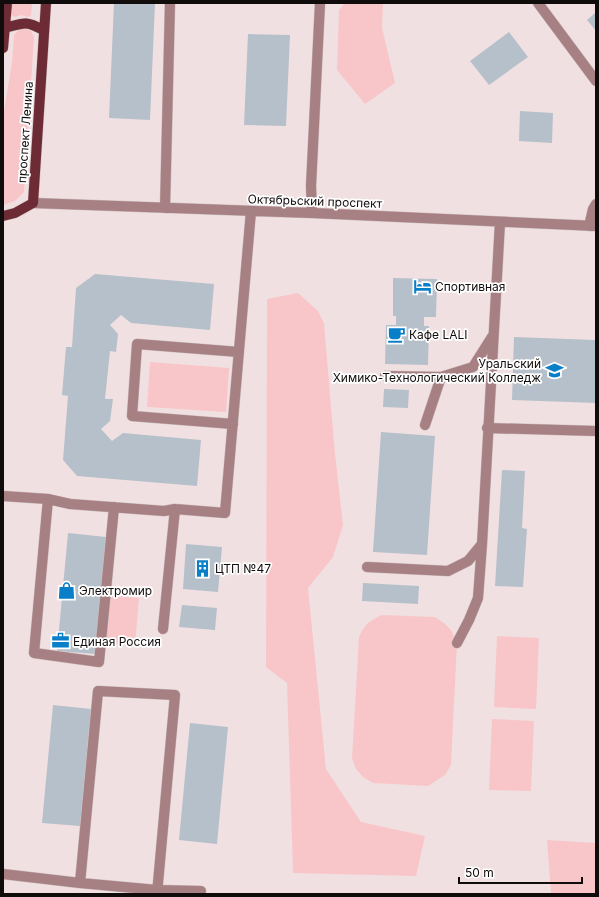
<svg xmlns="http://www.w3.org/2000/svg" width="599" height="897" font-family="Inter,sans-serif">
<style>
.green{fill:#f8c6c9}
.building{fill:#b6c0ca}
.lines{fill:none;stroke-linecap:round;stroke-linejoin:round}
.minor-casing{stroke:#cdbebf;stroke-width:11}
.major-casing{stroke:#cdbebf;stroke-width:11}
.minor{stroke:#a78083;stroke-width:10}
.major{stroke:#6d2c35;stroke-width:10}
.labels{text-anchor:middle;dominant-baseline:central;stroke-width:3.5;stroke-linejoin:round;paint-order:stroke}
.street-label{font-size:12px;fill:#110c0c;stroke:#fff}
.poi-label{font-size:12px;fill:#110c0c;stroke:#fff;text-anchor:start}
</style>
<rect width="100%" height="100%" fill="#f1e0e1"/>
<path class="green" d="M 12,3 L 32,3 L 31,16 L 27,17 L 21,15 L 15,17 L 11,15 Z
M 345,3 L 383,3 L 382,28 L 395,83 L 365,104 L 337,70 L 339,10 Z
M 23,28 L 31,31 L 34,37 L 24,192 L 15,201 L 3,205 L 3,117 L 12,63 L 14,35 L 18,31 Z
M 298,293 L 318,311 L 324,323 L 335,454 L 343,525 L 333,557 L 308,588 L 326,769 L 361,822 L 425,836 L 416,876 L 293,873 L 287,683 L 266,667 L 267,299 Z
M 150,362 L 229,368 L 226,412 L 147,407 Z
M 105,595 L 139,598 L 135,646 L 101,643 Z
M 382,615 L 435,617 L 444,623 L 451,630 L 457,643 L 451,765 L 445,775 L 428,786 L 373,783 L 363,777 L 356,769 L 352,758 L 359,637 C 365,624 369,621 382,615 Z
M 497,636 L 539,638 L 536,709 L 494,707 Z
M 492,719 L 534,721 L 531,791 L 489,790 Z
M 547,840 L 596,843 L 596,894 L 551,894 Z"/>
<path class="building" d="M 114,3 L 155,3 L 150,120 L 109,118 Z
M 596,12 L 596,31 L 587,20 Z
M 509,32 L 528,57 L 489,85 L 470,61 Z
M 248,34 L 290,35 L 286,126 L 244,125 Z
M 520,111 L 553,113 L 552,143 L 519,141 Z
M 95,274 L 214,284 L 210,330 L 131,323 L 121,315 L 110,325 L 118,334 L 116,352 L 110,351 L 105,399 L 113,399 L 110,421 L 101,429 L 112,441 L 123,433 L 201,440 L 197,486 L 77,476 L 63,460 L 68,396 L 62,395 L 66,347 L 72,347 L 76,288 Z
M 393,278 L 437,279 L 436,317 L 424,317 L 424,326 L 429,326 L 428,365 L 385,364 L 386,325 L 396,325 L 396,316 L 393,316 Z
M 514,337 L 596,340 L 596,403 L 512,400 Z
M 384,389 L 409,390 L 408,408 L 383,407 Z
M 381,432 L 435,436 L 427,555 L 373,552 Z
M 502,470 L 525,471 L 522,528 L 527,529 L 523,587 L 495,586 Z
M 68,533 L 106,537 L 95,654 L 57,651 Z
M 186,544 L 222,547 L 218,592 L 183,589 Z
M 363,583 L 419,586 L 418,604 L 362,601 Z
M 182,605 L 217,608 L 215,630 L 179,627 Z
M 53,705 L 91,709 L 80,826 L 42,823 Z
M 190,723 L 228,727 L 217,844 L 179,840 Z"/>
<g class="lines">
<defs>
<path id="minor" d="M 538,3 L 596,81
M 33,203 L 312,213 L 596,226
M 165,208 L 170,3
M 312,213 L 311,186 L 320,3
M 589,226 L 593,209 L 596,204
M 385,376 L 441,377 L 473,367 L 492,337
M 233,424 L 132,416 L 137,344 L 239,352
M 425,425 L 441,377
M 487,428 L 596,431
M 3,496 L 48,499 L 70,504 L 164,511 L 175,509 L 225,513 L 251,211
M 48,499 L 34,653 L 99,662 L 114,507
M 367,567 L 448,571 L 468,561 L 482,544 L 500,222
M 163,629 L 175,509
M 457,643 L 469,620 L 478,598 L 482,544
M 3,874 L 80,883 L 157,890 L 201,891
M 80,883 L 98,691 L 175,695 L 157,894"/>
<path id="major" d="M 5,28 C 23,23 26,20 43,30
M 3,48 L 7,3
M 3,216 L 15,213 L 33,203 L 46,3"/>
</defs>
<use href="#minor" class="minor-casing"/>
<use href="#major" class="major-casing"/>
<use href="#minor" class="minor"/>
<use href="#major" class="major"/>
</g>
<defs>
<symbol id="hotel-bare" viewBox="-9 -9 18 18"><path d="M-6-4.5h1.5V1H6V5H4.5V3h-9V5H-6ZM-4 0a1.8 1.8 0 1 1 3.6 0ZM.5 0V-2.5h3Q6-2.5 6 0Z" fill="#097fc8" stroke="#fff" stroke-width="2.5" paint-order="stroke"/></symbol>
<symbol id="cafe-bare" viewBox="-9 -9 18 18"><path d="M-5.5-4.5H6V0H3Q3 3.5 0 3.5H-2.5Q-5.5 3.5-5.5 0ZM3-3.2v2h1.7v-2ZM-6 4.5H4V6H-6Z" fill="#097fc8" stroke="#fff" stroke-width="2.5" paint-order="stroke"/></symbol>
<symbol id="university-bare" viewBox="-9 -9 18 18"><path d="M0-5L7-2L0 1L-7-2ZM-4 1L0 2.5L4 1V4Q0 6-4 4Z" fill="#097fc8" stroke="#fff" stroke-width="2.5" paint-order="stroke"/></symbol>
<symbol id="building-bare" viewBox="-9 -9 18 18"><path d="M-4-6H4V6H1V3H-1V6H-4ZM-2.5-4.3h1.7v1.8h-1.7ZM.8-4.3h1.7v1.8H.8ZM-2.5-1h1.7V.8h-1.7ZM.8-1h1.7V.8H.8Z" fill="#097fc8" stroke="#fff" stroke-width="2.5" paint-order="stroke"/></symbol>
<symbol id="shop-bare" viewBox="-9 -9 18 18"><path d="M-5-2.5h2.3a2.7 3.5 0 0 1 5.4 0H5L5.5 6h-11ZM-1.5-2.5h3a1.5 2.3 0 0 0-3 0Z" fill="#097fc8" stroke="#fff" stroke-width="2.5" paint-order="stroke"/></symbol>
<symbol id="office-bare" viewBox="-9 -9 18 18"><path d="M-6-3h4V-5.5h4V-3h4V5H-6ZM-1-4.5V-3h2v-1.5ZM-6 0V1H6V0Z" fill="#097fc8" stroke="#fff" stroke-width="2.5" paint-order="stroke"/></symbol>
</defs>
<g fill-rule="evenodd">
<use href="#hotel-bare" x="410" y="274" width="25" height="25"/>
<use href="#cafe-bare" x="384" y="322" width="25" height="25"/>
<use href="#university-bare" x="542" y="358" width="25" height="25"/>
<use href="#building-bare" x="190" y="556" width="25" height="25"/>
<use href="#shop-bare" x="54" y="578" width="25" height="25"/>
<use href="#office-bare" x="48" y="628" width="25" height="25"/>
</g>
<g class="labels">
<g class="street-label">
<text transform="translate(25 132) rotate(-86)">проспект Ленина</text>
<text transform="translate(315 201) rotate(2)">Октябрьский проспект</text>
</g>
<g class="poi-label">
<text x="435" y="286">Спортивная</text>
<text x="409" y="334">Кафе LALI</text>
<text x="541" y="363" text-anchor="end">Уральский<tspan x="541" dy="14">Химико-Технологический Колледж</tspan></text>
<text x="215" y="568">ЦТП №47</text>
<text x="79" y="590">Электромир</text>
<text x="73" y="641">Единая Россия</text>
</g>
</g>
<rect width="599" height="897" fill="none" stroke="#110c0c" stroke-width="8"/>
<path d="M459 877v6h123v-6" fill="none" stroke="#110c0c" stroke-width="2"/>
<text x="465" y="877" font-size="12" fill="#110c0c" stroke="#ffffff" stroke-width="3" paint-order="stroke">50 m</text>
</svg>
